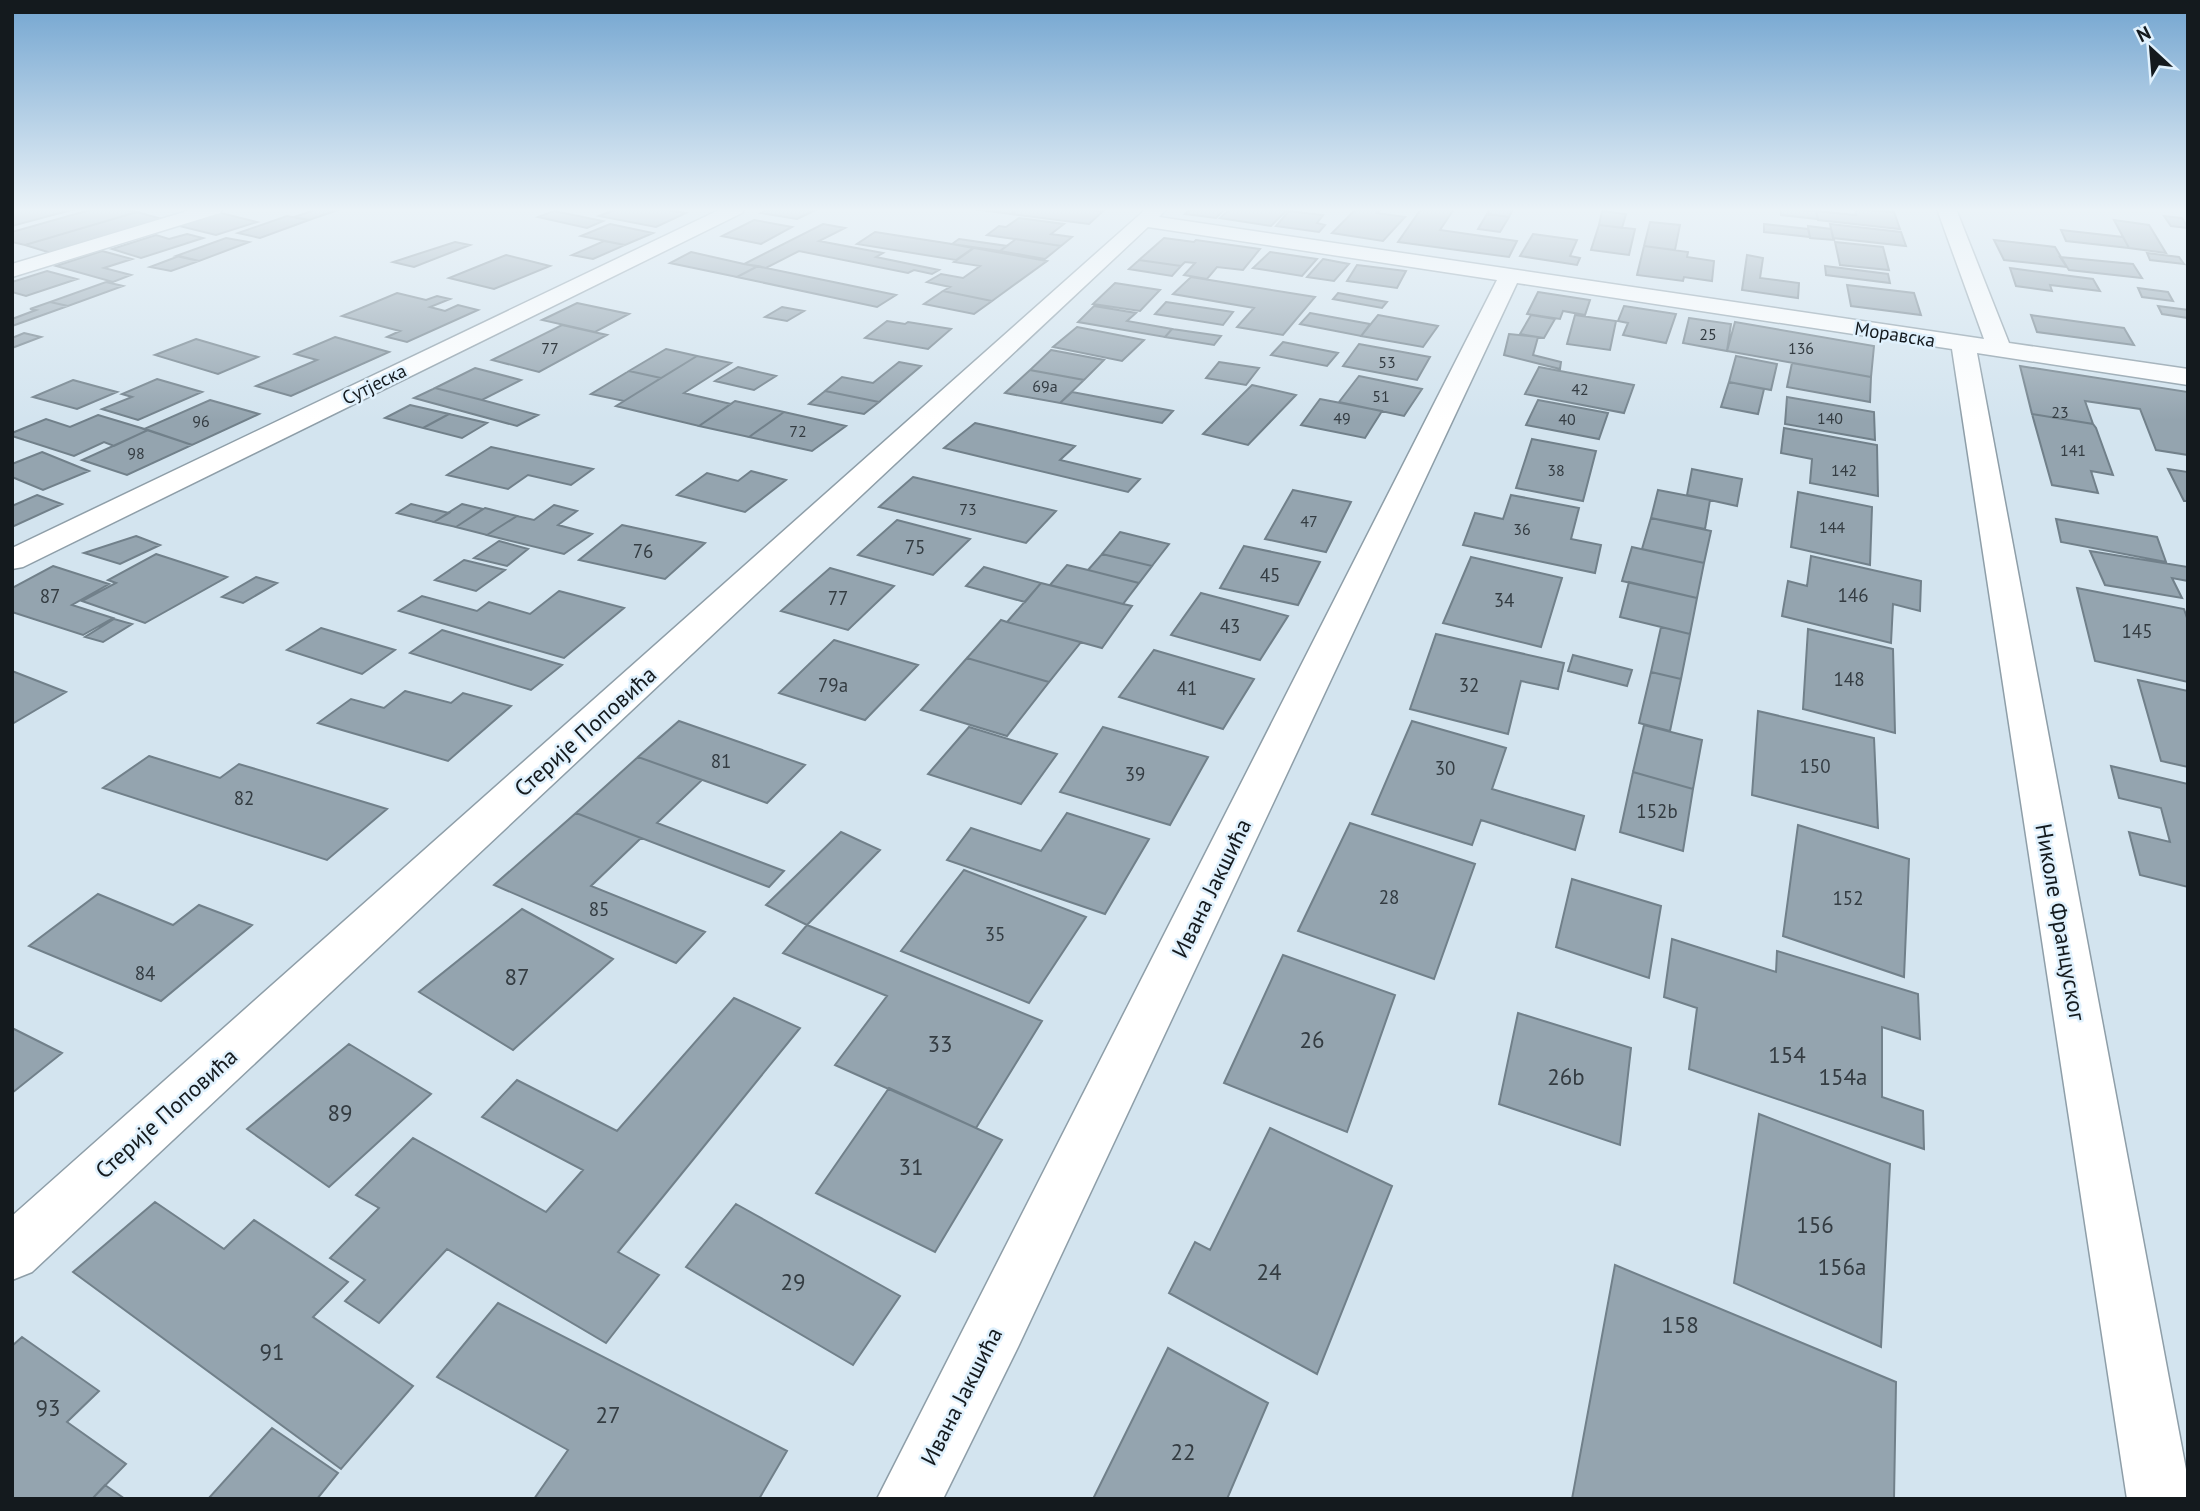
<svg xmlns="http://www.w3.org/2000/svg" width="2200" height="1511" font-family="'PT Sans',sans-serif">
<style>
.building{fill:#94a4af;stroke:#71808a;stroke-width:2}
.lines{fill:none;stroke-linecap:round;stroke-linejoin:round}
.minor-casing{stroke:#8e9ea8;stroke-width:3}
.minor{fill:#fff;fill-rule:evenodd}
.labels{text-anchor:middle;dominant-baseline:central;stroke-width:5;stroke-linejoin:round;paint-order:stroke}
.far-number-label{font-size:16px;fill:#343c42}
.far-street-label{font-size:19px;fill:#141a1e;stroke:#e0f1fd}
.number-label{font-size:19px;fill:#343c42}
.street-label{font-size:23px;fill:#141a1e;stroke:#e0f1fd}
.near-number-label{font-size:23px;fill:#343c42}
</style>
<rect width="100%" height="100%" fill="#d3e4ef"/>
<path class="building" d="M 12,209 L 75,209 L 12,226 Z
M 93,209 L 122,209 L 137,212 L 25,245 L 12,242 L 12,232 Z
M 318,209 L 341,209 L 309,220 L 294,217 Z
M 617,209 L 662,209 L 686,213 L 656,227 L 599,216 Z
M 769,209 L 818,209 L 797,219 L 761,213 Z
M 972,209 L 1017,209 L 1011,214 Z
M 1017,209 L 1081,209 L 1103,211 L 1089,224 L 1011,214 Z
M 1190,209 L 1225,209 L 1216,218 L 1185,214 Z
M 1230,209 L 1276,209 L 1287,210 L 1271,226 L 1220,218 Z
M 1356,209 L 1381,209 L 1377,213 L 1405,217 L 1383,241 L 1332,233 Z
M 1421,209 L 1454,209 L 1440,230 L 1517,241 L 1509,257 L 1398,242 Z
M 1490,209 L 1513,209 L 1509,217 L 1487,214 Z
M 1781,209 L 1816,211 L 1818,219 L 1781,215 Z
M 1855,209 L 1894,212 L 1900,229 L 1818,220 L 1816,211 L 1856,215 Z
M 554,211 L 603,221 L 587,228 L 538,217 Z
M 1289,211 L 1323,215 L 1317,223 L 1325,225 L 1319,232 L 1276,226 Z
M 1602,211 L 1626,214 L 1622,228 L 1599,225 Z
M 137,212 L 162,219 L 51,253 L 25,245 Z
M 217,212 L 257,222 L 216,235 L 175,225 Z
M 1487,214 L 1509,217 L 1500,232 L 1478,229 Z
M 287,216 L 309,220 L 260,238 L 238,233 Z
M 2164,216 L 2182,218 L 2188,228 L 2171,226 Z
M 1019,218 L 1064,224 L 1051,234 L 1072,237 L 1061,246 L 987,235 L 999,226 L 1006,227 Z
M 754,220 L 792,227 L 761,244 L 722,236 Z
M 2114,220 L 2149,225 L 2166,253 L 2129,248 Z
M 1650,222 L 1680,225 L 1675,250 L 1644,246 Z
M 610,224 L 653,233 L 625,245 L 581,236 Z
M 823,224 L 845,228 L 819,241 L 883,253 L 876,257 L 939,270 L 932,274 L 914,270 L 908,273 L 799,251 L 766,268 L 744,264 Z
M 1764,224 L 1808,229 L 1810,237 L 1764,232 Z
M 1830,224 L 1901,232 L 1906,246 L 1833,238 Z
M 1599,225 L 1635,229 L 1629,255 L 1591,250 Z
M 1808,226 L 1831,229 L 1834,240 L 1810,238 Z
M 2061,230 L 2123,237 L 2129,248 L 2066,241 Z
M 875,232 L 952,244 L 973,248 L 956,260 L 857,244 Z
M 187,234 L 203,238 L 141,258 L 112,249 L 156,235 L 169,239 Z
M 1533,234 L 1577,240 L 1570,256 L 1580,258 L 1577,265 L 1520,256 Z
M 226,238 L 249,242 L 199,261 L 176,256 Z
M 1164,238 L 1194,242 L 1196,240 L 1260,249 L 1243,270 L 1217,267 L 1207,279 L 1184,275 L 1195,263 L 1185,262 L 1181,266 L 1139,260 Z
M 959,239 L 1007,246 L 1000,251 L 952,244 Z
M 1016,239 L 1061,246 L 1045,259 L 1000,251 Z
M 1994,240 L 2055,247 L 2067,267 L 2004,260 Z
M 604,241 L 625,245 L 593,259 L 572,255 Z
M 455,242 L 470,245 L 414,267 L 393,262 Z
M 1835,242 L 1883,247 L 1889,270 L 1840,265 Z
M 1644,246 L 1688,252 L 1687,257 L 1714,261 L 1712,281 L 1684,277 L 1683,281 L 1637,275 Z
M 974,248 L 1047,261 L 992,301 L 943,291 L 950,287 L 927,282 L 941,274 L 963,278 L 980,266 L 954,262 Z
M 102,251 L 132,259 L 104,268 L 131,275 L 113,282 L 56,266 Z
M 691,252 L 744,264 L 758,266 L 737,277 L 670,263 Z
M 1270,252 L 1317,259 L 1302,276 L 1253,268 Z
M 2147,253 L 2179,257 L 2184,264 L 2150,260 Z
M 506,255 L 550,266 L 494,289 L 449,278 Z
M 1747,255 L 1763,258 L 1760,278 L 1799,283 L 1798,298 L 1742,290 Z
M 179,256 L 199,261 L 171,271 L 150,267 Z
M 2060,257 L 2133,264 L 2142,278 L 2069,270 Z
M 1323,259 L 1349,264 L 1334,281 L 1307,277 Z
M 1139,260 L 1181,266 L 1172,276 L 1129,269 Z
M 1357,265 L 1406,271 L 1397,288 L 1347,281 Z
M 758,266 L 766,268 L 896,295 L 877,307 L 737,277 Z
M 1825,266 L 1888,274 L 1890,283 L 1826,275 Z
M 2010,268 L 2093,279 L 2100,291 L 2050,285 L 2052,291 L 2016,286 Z
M 47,271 L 77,279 L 26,296 L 12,292 L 12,282 Z
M 1191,277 L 1315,297 L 1283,335 L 1237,327 L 1254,308 L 1173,294 Z
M 106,282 L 123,286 L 68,306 L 50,302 Z
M 1115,283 L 1160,290 L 1140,311 L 1093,304 Z
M 1847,285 L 1914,293 L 1921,315 L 1851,306 Z
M 2138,288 L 2168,292 L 2173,301 L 2142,297 Z
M 943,291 L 992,301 L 974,314 L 924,304 Z
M 1538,292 L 1590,300 L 1585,315 L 1563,311 L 1560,319 L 1527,314 Z
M 397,293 L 426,300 L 437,296 L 450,299 L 430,307 L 445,311 L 458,305 L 478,310 L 407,342 L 387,337 L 400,331 L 342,316 Z
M 1338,293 L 1387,302 L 1382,308 L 1333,299 Z
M 50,302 L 68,306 L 12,326 L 12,319 L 36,310 L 30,309 Z
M 1166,302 L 1233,312 L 1223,325 L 1155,314 Z
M 577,303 L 629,314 L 595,332 L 542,320 Z
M 1094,306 L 1136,313 L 1127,321 L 1172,329 L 1165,337 L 1078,322 Z
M 1624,306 L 1676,314 L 1666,343 L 1623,335 L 1628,323 L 1618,321 Z
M 2158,306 L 2188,310 L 2188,318 L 2162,314 Z
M 782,307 L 804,311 L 787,321 L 765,317 Z
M 1310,313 L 1370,324 L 1361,336 L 1300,324 Z
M 1378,315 L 1438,326 L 1423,347 L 1361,336 Z
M 1531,315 L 1555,319 L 1544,338 L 1520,334 Z
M 1575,315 L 1616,321 L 1610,350 L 1567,344 Z
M 2031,315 L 2124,328 L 2134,345 L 2037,332 Z
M 1689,318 L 1731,324 L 1727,351 L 1683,343 Z
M 887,321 L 905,324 L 908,322 L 951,329 L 928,349 L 865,338 Z
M 1735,322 L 1874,346 L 1871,377 L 1727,351 Z
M 562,325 L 607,335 L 539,372 L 492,360 Z
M 1077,327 L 1144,340 L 1122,361 L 1053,347 Z
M 1172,329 L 1221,336 L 1214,345 L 1165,337 Z
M 24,333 L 41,337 L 12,348 L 12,338 Z
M 1509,334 L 1538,337 L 1533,355 L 1561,362 L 1560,369 L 1504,355 Z
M 335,337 L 389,352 L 291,396 L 256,386 L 317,360 L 295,354 Z
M 196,339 L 258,357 L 218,374 L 155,355 Z
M 1283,342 L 1338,353 L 1327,366 L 1271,355 Z
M 1359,344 L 1430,357 L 1417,380 L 1343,366 Z
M 666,349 L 697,356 L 661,378 L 629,371 Z
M 1051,350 L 1104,360 L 1084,380 L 1030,370 Z
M 697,356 L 731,363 L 684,393 L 731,404 L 699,426 L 616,406 Z
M 1736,356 L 1777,364 L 1771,390 L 1729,382 Z
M 899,362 L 921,366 L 879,402 L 825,391 L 842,377 L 873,383 Z
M 1219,362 L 1259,368 L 1246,385 L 1206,378 Z
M 1792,363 L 1871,377 L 1870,402 L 1787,387 Z
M 2020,366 L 2188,392 L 2188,455 L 2156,450 L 2140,409 L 2085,401 L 2093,424 L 2032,414 Z
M 738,367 L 776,376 L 754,390 L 715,381 Z
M 1539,367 L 1634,385 L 1624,413 L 1525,394 Z
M 475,368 L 521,380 L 482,400 L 435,388 Z
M 1030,370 L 1084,380 L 1060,403 L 1005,393 Z
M 629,371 L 661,378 L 624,401 L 591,394 Z
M 1359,376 L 1422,389 L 1404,416 L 1339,402 Z
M 157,379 L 202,392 L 138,420 L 102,409 L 132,397 L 122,394 Z
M 73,380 L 117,392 L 77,409 L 33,397 Z
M 1729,382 L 1764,389 L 1758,414 L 1721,407 Z
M 1252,385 L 1296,395 L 1248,445 L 1203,434 Z
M 435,388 L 482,400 L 538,415 L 517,426 L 414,398 Z
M 825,391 L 879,402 L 864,414 L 809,404 Z
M 1072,392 L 1173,411 L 1162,423 L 1060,403 Z
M 1787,397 L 1874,412 L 1875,440 L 1785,424 Z
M 1320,399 L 1382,411 L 1365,438 L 1301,425 Z
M 210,400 L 259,414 L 192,445 L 144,429 Z
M 1538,400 L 1608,413 L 1599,439 L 1526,425 Z
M 735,401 L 784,412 L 749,437 L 699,426 Z
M 410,405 L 449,414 L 423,428 L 385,418 Z
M 784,412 L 846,426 L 812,451 L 749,437 Z
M 449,414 L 487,423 L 462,438 L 423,428 Z
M 2032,414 L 2093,424 L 2096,428 L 2113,475 L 2091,471 L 2098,493 L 2052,485 Z
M 98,415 L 148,430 L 114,446 L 104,442 L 74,456 L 12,436 L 12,433 L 46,419 L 70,427 Z
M 975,423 L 1075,446 L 1060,460 L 1140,479 L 1128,492 L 944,448 Z
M 1784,428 L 1877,445 L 1878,496 L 1810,483 L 1812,459 L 1781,453 Z
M 148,430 L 192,445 L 127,475 L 82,460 Z
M 1532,439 L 1596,451 L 1583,501 L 1516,488 Z
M 491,447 L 593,469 L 571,485 L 528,475 L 508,489 L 447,475 Z
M 42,452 L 89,471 L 43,490 L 12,477 L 12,464 Z
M 1692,469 L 1742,479 L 1737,506 L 1687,495 Z
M 2168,469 L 2188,472 L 2188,501 L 2184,501 Z
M 751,471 L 786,480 L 745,512 L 677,495 L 707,473 L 738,481 Z
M 913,477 L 1056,511 L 1026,543 L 879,507 Z
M 1293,490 L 1351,502 L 1326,552 L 1265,539 Z
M 1658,490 L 1710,500 L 1705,529 L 1651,518 Z
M 1798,492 L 1872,507 L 1870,565 L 1791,547 Z
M 37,495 L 62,504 L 12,527 L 12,506 Z
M 1511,495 L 1579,508 L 1571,539 L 1601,545 L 1595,573 L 1463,545 L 1475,513 L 1503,519 Z
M 411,504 L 449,513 L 434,522 L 397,513 Z
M 462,504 L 483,509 L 456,527 L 434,522 Z
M 554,505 L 577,511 L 558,525 L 592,534 L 564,554 L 487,535 L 517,516 L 534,520 Z
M 485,508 L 517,516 L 487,535 L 456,527 Z
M 1651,518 L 1711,531 L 1704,563 L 1642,549 Z
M 2056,519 L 2157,537 L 2166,562 L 2061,542 Z
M 897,520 L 970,539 L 933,575 L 858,555 Z
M 622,525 L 705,543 L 665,579 L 579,560 Z
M 1120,532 L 1169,544 L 1152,566 L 1102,554 Z
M 136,536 L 160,545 L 120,564 L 84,553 Z
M 499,541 L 528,549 L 507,566 L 474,558 Z
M 1244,546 L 1320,562 L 1298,605 L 1220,588 Z
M 1632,547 L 1704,563 L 1697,598 L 1622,581 Z
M 2090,551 L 2188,567 L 2188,581 L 2172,578 L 2182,598 L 2105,585 Z
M 156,554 L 227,577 L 145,623 L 82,601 L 116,583 L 108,580 Z
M 1102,554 L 1152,566 L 1139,583 L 1088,570 Z
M 1811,556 L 1921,581 L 1920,611 L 1893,604 L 1891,643 L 1782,616 L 1788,581 L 1807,586 Z
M 1471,557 L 1562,578 L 1541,647 L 1443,623 Z
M 464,560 L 505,570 L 476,591 L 435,580 Z
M 1067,565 L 1088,570 L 1139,583 L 1123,604 L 1050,585 Z
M 53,566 L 109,584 L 72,605 L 113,618 L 83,635 L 12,612 L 12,588 Z
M 984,567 L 1041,583 L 1025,602 L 966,586 Z
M 830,568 L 894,586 L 848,630 L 781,611 Z
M 256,577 L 277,583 L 243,603 L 222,597 Z
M 1629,582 L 1697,598 L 1690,634 L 1620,617 Z
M 1041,583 L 1123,604 L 1132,606 L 1102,648 L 1007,622 Z
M 2077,588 L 2184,609 L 2188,621 L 2188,682 L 2095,661 Z
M 559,591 L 624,608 L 564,658 L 399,611 L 422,596 L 477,611 L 489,602 L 530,614 Z
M 1201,593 L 1288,616 L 1260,660 L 1171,635 Z
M 114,619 L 132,624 L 103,642 L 85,637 Z
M 1001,620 L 1007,622 L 1081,642 L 1049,682 L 967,658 Z
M 1661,627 L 1690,634 L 1681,679 L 1651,672 Z
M 321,628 L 395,650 L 362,674 L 287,650 Z
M 1808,629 L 1893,649 L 1895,733 L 1803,709 Z
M 442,630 L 562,665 L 531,690 L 410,653 Z
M 1436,634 L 1564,663 L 1558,689 L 1521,681 L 1508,734 L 1410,709 Z
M 834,640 L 918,665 L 865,720 L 779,693 Z
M 1154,650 L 1254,679 L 1223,729 L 1119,697 Z
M 1573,655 L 1632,670 L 1627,686 L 1568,671 Z
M 967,658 L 1049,682 L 1007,736 L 921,710 Z
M 12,671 L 66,692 L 12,724 Z
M 1651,672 L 1681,679 L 1670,731 L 1639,723 Z
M 2138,680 L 2188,691 L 2188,767 L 2161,761 Z
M 405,691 L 451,703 L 463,693 L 511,706 L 448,761 L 318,723 L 351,699 L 384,708 Z
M 1758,711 L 1874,738 L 1878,828 L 1752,795 Z
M 679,721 L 805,765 L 767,803 L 638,757 Z
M 1412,721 L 1506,748 L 1492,789 L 1584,816 L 1575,850 L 1481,820 L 1472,845 L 1372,814 Z
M 1644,725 L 1702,740 L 1693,789 L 1633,772 Z
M 969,727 L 1057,754 L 1021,804 L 928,774 Z
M 1103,727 L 1208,757 L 1170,825 L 1060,792 Z
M 149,756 L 220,778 L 239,764 L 387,809 L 327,860 L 103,788 Z
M 638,757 L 702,780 L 657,823 L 784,871 L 769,887 L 576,813 Z
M 2111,766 L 2188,784 L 2188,887 L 2140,875 L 2129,832 L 2170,842 L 2161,808 L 2119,798 Z
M 1633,772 L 1693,789 L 1683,851 L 1620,832 Z
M 576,813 L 641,838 L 591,886 L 705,932 L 676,963 L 494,885 Z
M 1067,813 L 1149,839 L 1105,914 L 947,860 L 971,828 L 1041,851 Z
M 1350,823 L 1475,864 L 1434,979 L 1298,931 Z
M 1798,825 L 1909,859 L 1904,977 L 1783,936 Z
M 841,832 L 880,850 L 807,925 L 766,905 Z
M 964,870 L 1086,917 L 1029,1003 L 901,951 Z
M 1572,879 L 1661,906 L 1649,978 L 1556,947 Z
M 98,894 L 173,925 L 199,905 L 252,925 L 161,1001 L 29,946 Z
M 522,909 L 613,959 L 513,1050 L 419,992 Z
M 807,925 L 1042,1021 L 976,1128 L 835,1065 L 887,996 L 783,953 Z
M 1672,939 L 1776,972 L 1777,951 L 1918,994 L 1920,1039 L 1882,1027 L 1882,1097 L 1923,1111 L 1924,1149 L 1689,1069 L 1697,1008 L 1664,997 Z
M 1283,955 L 1395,995 L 1347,1132 L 1224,1083 Z
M 734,998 L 800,1028 L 618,1252 L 659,1275 L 606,1343 L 447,1249 L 379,1323 L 345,1301 L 365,1280 L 330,1258 L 379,1208 L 356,1195 L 413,1138 L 546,1212 L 583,1170 L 482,1117 L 517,1080 L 617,1131 Z
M 1518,1013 L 1631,1048 L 1620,1145 L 1499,1104 Z
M 12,1028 L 62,1053 L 12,1093 Z
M 349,1044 L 431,1094 L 329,1187 L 247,1129 Z
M 889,1088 L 1002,1140 L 935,1252 L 816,1193 Z
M 1759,1114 L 1890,1164 L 1881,1347 L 1734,1283 Z
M 1270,1128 L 1392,1186 L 1317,1374 L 1169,1293 L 1195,1242 L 1210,1250 Z
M 155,1202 L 224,1249 L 254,1220 L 348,1282 L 313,1317 L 413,1386 L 341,1469 L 73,1272 Z
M 736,1204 L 900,1296 L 853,1365 L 686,1267 Z
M 1615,1265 L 1896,1382 L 1894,1499 L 1572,1499 Z
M 498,1303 L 787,1451 L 759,1499 L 534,1499 L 568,1450 L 437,1377 Z
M 22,1337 L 99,1391 L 67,1422 L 126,1464 L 92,1499 L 12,1499 L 12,1346 Z
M 1168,1348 L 1268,1403 L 1227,1499 L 1093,1499 Z
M 272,1428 L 338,1473 L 317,1499 L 208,1499 Z
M 105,1485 L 125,1499 L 92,1499 Z"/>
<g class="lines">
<defs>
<path id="minor" d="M 194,209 L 223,209 L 220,213 L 12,277 L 12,264 Z
M 721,209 L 745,209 L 742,213 L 23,567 L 12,569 L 12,548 Z
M 1146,209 L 1166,209 L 1159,217 L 1984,339 L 1937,209 L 1956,209 L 2009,343 L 2188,369 L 2188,385 L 1977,353 L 2188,1480 L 2188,1499 L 2127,1499 L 1952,349 L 1517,283 L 1018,1347 L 943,1499 L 877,1499 L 1497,280 L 1148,227 L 32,1272 L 12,1280 L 12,1216 Z"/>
</defs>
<use href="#minor" class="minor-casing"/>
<use href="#minor" class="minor"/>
</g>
<linearGradient id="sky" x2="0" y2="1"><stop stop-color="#73a5d0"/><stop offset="0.5" stop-color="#ebf3f8"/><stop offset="1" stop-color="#ebf3f8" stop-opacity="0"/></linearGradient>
<rect width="2200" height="420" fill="url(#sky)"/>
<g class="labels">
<g class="far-number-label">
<text x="1708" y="334">25</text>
<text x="550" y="348">77</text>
<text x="1801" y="348">136</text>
<text x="1387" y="362">53</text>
<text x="1045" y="386">69a</text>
<text x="1580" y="389">42</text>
<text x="1381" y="396">51</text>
<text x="2060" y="412">23</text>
<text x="1342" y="418">49</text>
<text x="1830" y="418">140</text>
<text x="1567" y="419">40</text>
<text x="201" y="421">96</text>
<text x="798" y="431">72</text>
<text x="2073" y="450">141</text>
<text x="136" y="453">98</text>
<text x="1556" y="470">38</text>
<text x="1844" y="470">142</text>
<text x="968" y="509">73</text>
<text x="1309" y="521">47</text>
<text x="1832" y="527">144</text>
<text x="1522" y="529">36</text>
</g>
<g class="far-street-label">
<text transform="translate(1895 334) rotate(9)">Моравска</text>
<text transform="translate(374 384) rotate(-26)">Сутјеска</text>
</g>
<g class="number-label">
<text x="915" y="547">75</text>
<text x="643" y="551">76</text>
<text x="1270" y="575">45</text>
<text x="1853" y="595">146</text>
<text x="50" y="596">87</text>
<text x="838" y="598">77</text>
<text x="1504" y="600">34</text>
<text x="1230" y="626">43</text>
<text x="2137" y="631">145</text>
<text x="1849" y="679">148</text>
<text x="833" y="685">79a</text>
<text x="1469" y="685">32</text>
<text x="1187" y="688">41</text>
<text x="721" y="761">81</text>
<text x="1815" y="766">150</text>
<text x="1445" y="768">30</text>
<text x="1135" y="774">39</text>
<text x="244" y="798">82</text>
<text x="1657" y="811">152b</text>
<text x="1389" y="897">28</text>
<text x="1848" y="898">152</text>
<text x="599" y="909">85</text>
<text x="995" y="934">35</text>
<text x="145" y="973">84</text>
</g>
<g class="street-label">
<text transform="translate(585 731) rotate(-42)">Стерије Поповића</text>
<text transform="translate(1211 888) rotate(-64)">Ивана Јакшића</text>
<text transform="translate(2061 922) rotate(80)">Николе Француског</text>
<text transform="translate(166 1113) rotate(-42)">Стерије Поповића</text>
<text transform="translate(961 1396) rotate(-63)">Ивана Јакшића</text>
</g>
<g class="near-number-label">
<text x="517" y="976">87</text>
<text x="1312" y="1039">26</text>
<text x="940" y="1043">33</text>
<text x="1787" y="1054">154</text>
<text x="1566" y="1076">26b</text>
<text x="1843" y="1076">154a</text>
<text x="340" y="1112">89</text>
<text x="911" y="1166">31</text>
<text x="1815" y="1224">156</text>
<text x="1842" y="1266">156a</text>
<text x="1269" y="1271">24</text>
<text x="793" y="1281">29</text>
<text x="1680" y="1324">158</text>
<text x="272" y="1351">91</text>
<text x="48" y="1407">93</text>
<text x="608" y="1414">27</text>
<text x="1183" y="1451">22</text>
</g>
</g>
<rect width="2200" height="1511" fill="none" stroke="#141a1e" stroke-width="28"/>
<g transform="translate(2151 49) rotate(334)" stroke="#e0f1fd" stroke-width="5" paint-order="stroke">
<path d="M0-5L12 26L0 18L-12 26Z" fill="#141a1e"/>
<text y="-10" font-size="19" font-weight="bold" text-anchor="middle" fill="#141a1e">N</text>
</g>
</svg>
